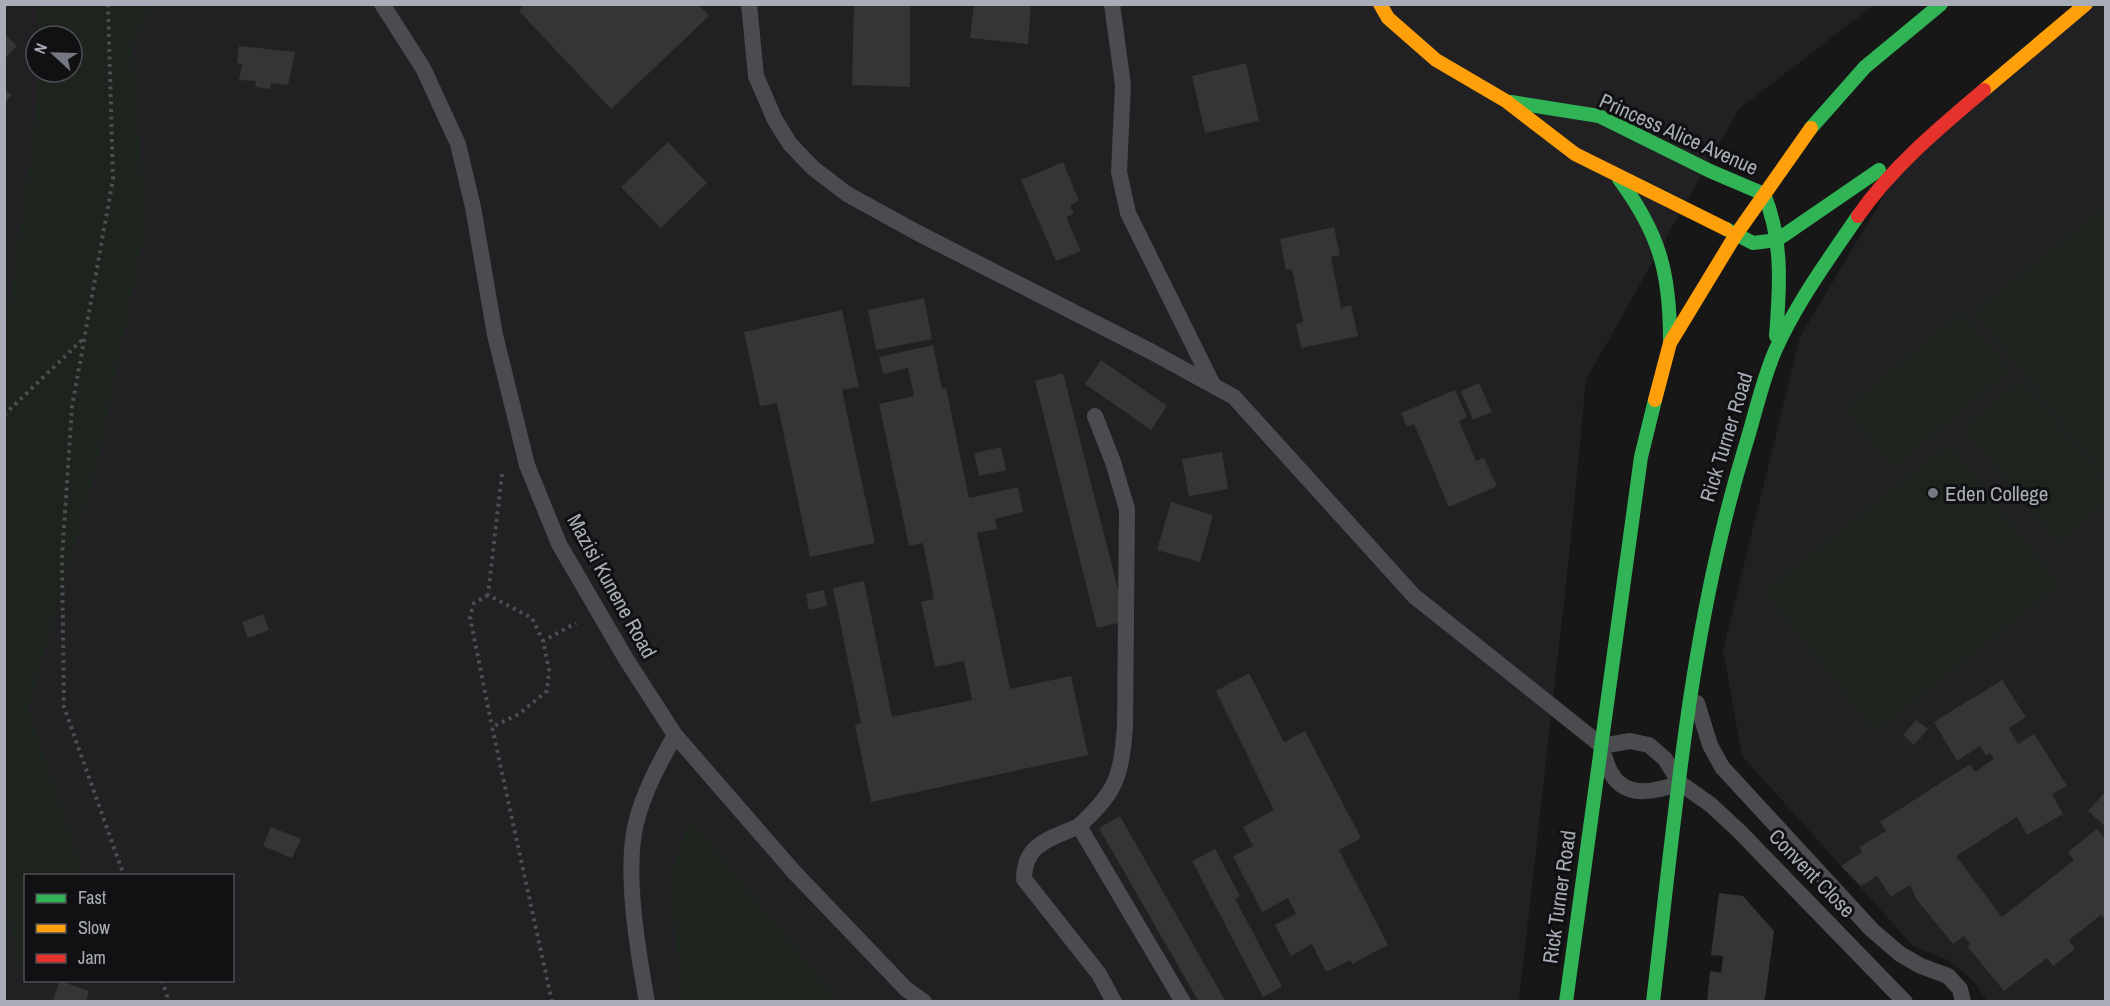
<svg xmlns="http://www.w3.org/2000/svg" width="2110" height="1006" font-family="'Archivo Narrow',sans-serif">
<style>
.built{fill:#212123;fill-rule:evenodd}
.green{fill:#1d241e}
.building{fill:#353536}
.lines{fill:none;stroke-linecap:round;stroke-linejoin:round}
.path{stroke:#4d4e52;stroke-width:4;stroke-dasharray:3 4.5;stroke-linecap:butt}
.lane{stroke:#4b4c50;stroke-width:16}
.fast{stroke:#30b455;stroke-width:14}
.slow{stroke:#ff9f0a;stroke-width:14}
.jam{stroke:#e5322d;stroke-width:14}
.poi-dot{fill:#757880;stroke:#111113;stroke-width:2}
.labels{text-anchor:middle;dominant-baseline:central;stroke-width:6;stroke-linejoin:round;paint-order:stroke}
.street-label{font-size:21px;fill:#a8adb8;stroke:#111113}
.poi-label{font-size:21px;fill:#a8adb8;stroke:#111113;text-anchor:start}
</style>
<rect width="100%" height="100%" fill="#171717"/>
<path class="built" d="M 5,5 L 1874,5 L 1739,109 L 1586,380 L 1570,548 L 1519,1001 L 5,1002 ZM 36,36 L 72,36 L 72,72 L 36,72 ZM 26,876 L 232,876 L 232,980 L 26,980 Z
M 2083,5 L 2105,5 L 2105,1001 L 1987,1001 L 1975,983 L 1950,961 L 1913,946 L 1742,756 L 1723,650 L 1800,337 L 1896,176 Z"/>
<path class="green" d="M 37,5 L 152,5 L 132,47 L 146,226 L 98,461 L 28,710 L 83,875 L 26,876 L 25,970 L 19,970 L 4,886 L 5,318 L 8,316 L 37,107 L 37,72 L 72,72 L 72,36 L 37,36 Z
M 2105,206 L 2105,477 L 1974,312 Z
M 1962,311 L 2010,371 L 1893,468 L 1844,409 Z
M 2022,379 L 2105,481 L 2105,503 L 2058,543 L 1963,428 Z
M 1949,444 L 2060,585 L 1875,732 L 1764,591 Z
M 689,818 L 839,1001 L 682,1001 L 670,882 Z"/>
<path class="building" d="M 525,4 L 698,4 L 709,16 L 611,109 L 519,11 Z
M 854,4 L 910,4 L 910,87 L 852,85 Z
M 974,4 L 1031,4 L 1028,44 L 970,38 Z
M 4,34 L 17,46 L 4,60 Z
M 239,46 L 295,52 L 288,85 L 271,83 L 270,89 L 255,87 L 256,81 L 239,80 L 242,64 L 237,63 Z
M 1246,63 L 1259,121 L 1205,133 L 1192,76 Z
M 4,89 L 12,95 L 4,104 Z
M 668,142 L 707,183 L 661,228 L 621,187 Z
M 1063,162 L 1079,201 L 1070,205 L 1074,214 L 1066,217 L 1081,251 L 1056,261 L 1021,180 Z
M 1334,227 L 1340,255 L 1331,257 L 1341,308 L 1351,305 L 1358,336 L 1301,348 L 1296,324 L 1303,322 L 1292,269 L 1286,270 L 1280,239 Z
M 924,298 L 932,339 L 876,350 L 868,310 Z
M 842,310 L 859,387 L 842,390 L 875,543 L 810,557 L 777,403 L 760,406 L 744,332 Z
M 933,345 L 942,389 L 946,388 L 969,498 L 1018,487 L 1023,512 L 995,519 L 997,529 L 977,533 L 1010,689 L 1071,676 L 1088,755 L 871,802 L 855,725 L 861,723 L 833,588 L 864,581 L 892,717 L 972,700 L 964,661 L 935,667 L 921,602 L 934,599 L 923,543 L 909,546 L 879,404 L 914,396 L 908,368 L 883,374 L 879,357 Z
M 1101,360 L 1167,406 L 1151,430 L 1085,384 Z
M 1063,373 L 1126,621 L 1097,628 L 1035,381 Z
M 1479,383 L 1492,412 L 1473,420 L 1461,391 Z
M 1455,390 L 1467,417 L 1459,421 L 1476,461 L 1484,458 L 1497,486 L 1449,507 L 1414,424 L 1407,427 L 1401,413 Z
M 1001,447 L 1006,470 L 979,476 L 974,453 Z
M 1222,452 L 1228,489 L 1189,496 L 1182,459 Z
M 1171,502 L 1213,515 L 1200,562 L 1157,550 Z
M 824,590 L 827,606 L 809,610 L 806,594 Z
M 263,614 L 269,630 L 248,638 L 242,622 Z
M 1249,673 L 1284,742 L 1305,731 L 1361,838 L 1339,850 L 1388,945 L 1352,964 L 1350,960 L 1326,972 L 1312,944 L 1291,956 L 1275,925 L 1296,914 L 1288,898 L 1262,912 L 1233,856 L 1253,846 L 1243,827 L 1274,810 L 1216,691 Z
M 2002,680 L 2026,717 L 2009,728 L 2018,744 L 2034,734 L 2067,786 L 2052,794 L 2063,814 L 2027,835 L 2017,817 L 1956,856 L 2002,917 L 2074,860 L 2068,852 L 2097,829 L 2106,840 L 2106,920 L 2101,915 L 2069,940 L 2075,949 L 2053,966 L 2047,958 L 2004,991 L 1967,946 L 1970,944 L 1964,936 L 1953,944 L 1917,900 L 1910,885 L 1891,897 L 1877,876 L 1861,886 L 1841,866 L 1862,852 L 1859,847 L 1886,831 L 1880,822 L 1970,764 L 1975,772 L 1994,759 L 1990,753 L 1986,756 L 1980,746 L 1957,761 L 1934,722 Z
M 1916,720 L 1928,729 L 1914,745 L 1903,735 Z
M 2106,791 L 2106,827 L 2088,811 Z
M 1120,816 L 1226,1002 L 1199,1002 L 1099,828 Z
M 271,827 L 301,839 L 292,858 L 263,846 Z
M 1215,849 L 1240,896 L 1235,899 L 1282,987 L 1263,997 L 1192,861 Z
M 1719,893 L 1743,896 L 1774,931 L 1765,998 L 1762,1002 L 1707,1002 L 1710,971 L 1721,973 L 1723,956 L 1711,955 Z
M 60,981 L 89,991 L 86,1002 L 52,1002 Z"/>
<g class="lines">
<path class="path" d="M 108,4 L 113,179 L 72,407 L 62,558 L 64,707 L 124,876
M 4,415 L 84,338
M 502,474 L 488,595 L 532,618 L 543,641
M 488,595 L 474,603 L 470,617 L 492,727
M 162,980 L 169,1002
M 552,1002 L 492,727 L 519,714 L 547,691 L 549,670 L 543,641 L 576,623"/>
<path class="lane" d="M 382,4 L 423,68 L 458,144 L 473,207 L 495,335 L 527,465 L 559,544 L 626,659 L 675,735 L 794,872 L 906,989 L 924,1002
M 749,4 L 756,76 L 775,120 L 790,144 L 813,168 L 847,194 L 916,232 L 1152,352 L 1234,397 L 1414,596 L 1602,746
M 1112,4 L 1123,85 L 1119,172 L 1128,213 L 1213,385
M 1095,416 L 1113,462 L 1127,509 L 1125,726 C 1121,777 1117,791 1079,826 L 1183,1002
M 1697,703 L 1710,745 L 1722,767 L 1872,930 L 1900,954 L 1921,966 L 1948,976 L 1960,989 L 1963,1002
M 1602,746 L 1630,741 L 1649,745 L 1665,759 L 1680,783 L 1711,805 L 1739,831 L 1905,1002
M 1605,758 C 1616,799 1647,795 1680,783
M 1079,826 C 1051,839 1024,843 1024,879 L 1099,974 L 1114,1002
M 647,1002 C 638,952 624,871 636,823 C 644,791 659,764 675,735"/>
<path class="fast" d="M 1511,102 L 1599,116 L 1710,171 L 1764,194 C 1783,240 1780,287 1776,336
M 1811,128 L 1865,67 L 1941,4
M 1619,179 C 1659,233 1670,272 1670,339
M 1726,229 L 1753,243 L 1777,240 L 1879,170
M 1566,1002 L 1641,457 L 1655,400
M 1653,1002 C 1675,816 1690,627 1745,447 C 1755,415 1762,381 1775,351 C 1797,302 1828,260 1858,216"/>
<path class="slow" d="M 1380,4 L 1388,18 L 1436,60 L 1506,101 L 1575,154 L 1726,229
M 1984,90 L 2086,4
M 1655,400 L 1670,343 L 1735,236 L 1811,128"/>
<path class="jam" d="M 1858,216 C 1892,167 1939,128 1984,90"/>
</g>
<circle class="poi-dot" cx="1933" cy="493" r="6"/>
<g class="labels">
<g class="street-label">
<text transform="translate(1679 134) rotate(24)">Princess Alice Avenue</text>
<text transform="translate(1726 437) rotate(-73)">Rick Turner Road</text>
<text transform="translate(612 586) rotate(61)">Mazisi Kunene Road</text>
<text transform="translate(1812 873) rotate(46)">Convent Close</text>
<text transform="translate(1559 897) rotate(-82)">Rick Turner Road</text>
</g>
<g class="poi-label">
<text x="1945" y="493">Eden College</text>
</g>
</g>
<rect width="2110" height="1006" fill="none" stroke="#a8adb8" stroke-width="12"/>
<rect x="24" y="874" width="210" height="108" fill="#111113" stroke="#4d4f55" stroke-width="1.5"/>
<rect x="36" y="894" width="30" height="9" fill="#30b455" stroke="#4d4f55" stroke-width="1.5"/>
<text x="78" y="904" font-size="18" fill="#a8adb8">Fast</text>
<rect x="36" y="924" width="30" height="9" fill="#ff9f0a" stroke="#4d4f55" stroke-width="1.5"/>
<text x="78" y="934" font-size="18" fill="#a8adb8">Slow</text>
<rect x="36" y="954" width="30" height="9" fill="#e5322d" stroke="#4d4f55" stroke-width="1.5"/>
<text x="78" y="964" font-size="18" fill="#a8adb8">Jam</text>
<g transform="translate(54 54) rotate(292)"><circle r="28" fill="#111113" stroke="#4d4f55" stroke-width="1.5"/>
<path d="M0-4.5L10 22L0 15L-10 22Z" fill="#757880"/>
<text y="-9" font-size="16" font-weight="bold" text-anchor="middle" fill="#a8adb8">N</text>
</g>
</svg>
